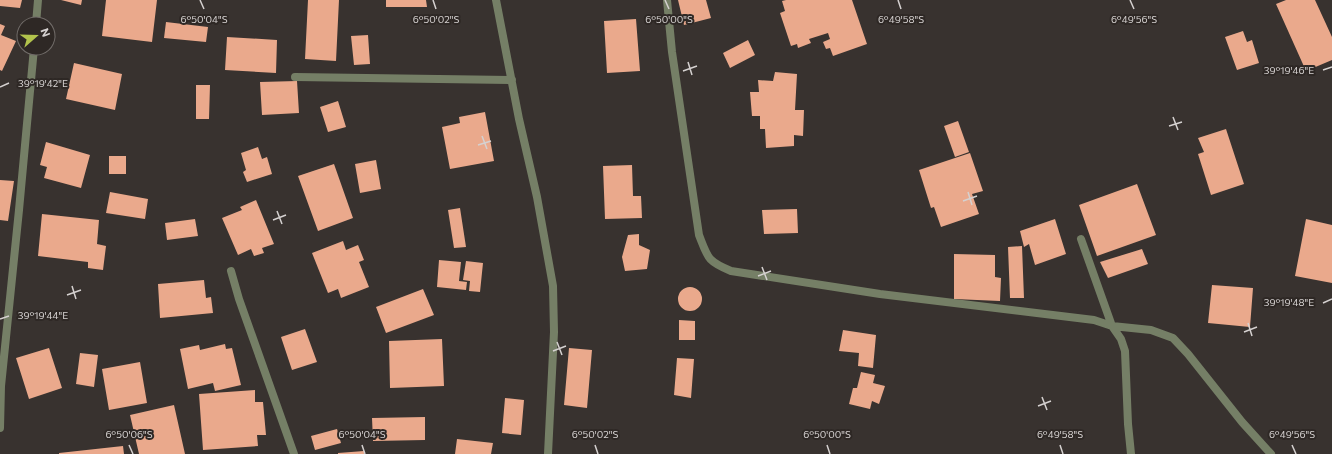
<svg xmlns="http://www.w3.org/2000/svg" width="1332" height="454" font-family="Commissioner,sans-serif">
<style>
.building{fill:#eaa98c}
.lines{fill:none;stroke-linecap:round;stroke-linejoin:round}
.minor{stroke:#757f66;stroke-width:8}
.ticks{fill:none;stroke:#d5d1d0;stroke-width:1.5}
.ticks-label{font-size:10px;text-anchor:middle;fill:#d5d1d0;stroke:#2e2825;stroke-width:4;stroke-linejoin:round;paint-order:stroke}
</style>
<rect width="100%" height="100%" fill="#38322f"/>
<path class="building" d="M 0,0 L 22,0 L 20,8 L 0,6 Z
M 61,0 L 82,0 L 81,5 Z
M 106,0 L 157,0 L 152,42 L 102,36 Z
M 308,0 L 339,0 L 336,61 L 305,59 Z
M 386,0 L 426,0 L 427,7 L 386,7 Z
M 678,0 L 706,0 L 711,18 L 684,25 Z
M 786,0 L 852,0 L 867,44 L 833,56 L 830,48 L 826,49 L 823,42 L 830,39 L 828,33 L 809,39 L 811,43 L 798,48 L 797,44 L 791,46 L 780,13 L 785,11 L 782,1 Z
M 1286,0 L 1315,0 L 1332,37 L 1332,60 L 1306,71 L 1276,4 Z
M 636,19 L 640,71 L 607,73 L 604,21 Z
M 166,22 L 208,27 L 206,42 L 164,38 Z
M 0,24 L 5,26 L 1,35 L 16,41 L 2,71 L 0,70 Z
M 1243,31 L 1247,42 L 1252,40 L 1259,63 L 1237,70 L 1225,37 Z
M 368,35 L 370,64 L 354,65 L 351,36 Z
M 227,37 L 277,40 L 276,73 L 225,70 Z
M 748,40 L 755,55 L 730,68 L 723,53 Z
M 74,63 L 122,74 L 115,110 L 66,99 Z
M 775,72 L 797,74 L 795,110 L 804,110 L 803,136 L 794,135 L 794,146 L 766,148 L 765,129 L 760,129 L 760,116 L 752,116 L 750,92 L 759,92 L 758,80 L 773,81 Z
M 297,81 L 299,113 L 262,115 L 260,82 Z
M 196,85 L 210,85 L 209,119 L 196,119 Z
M 338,101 L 346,127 L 328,132 L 320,107 Z
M 485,112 L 494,161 L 450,169 L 442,127 L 460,123 L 459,117 Z
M 958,121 L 969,152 L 955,157 L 944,126 Z
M 1226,129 L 1244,184 L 1211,195 L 1198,154 L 1204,152 L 1198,138 Z
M 46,142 L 90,155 L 81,188 L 44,178 L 47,167 L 40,165 Z
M 258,147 L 262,159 L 267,157 L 272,174 L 247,182 L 243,172 L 246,170 L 241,153 Z
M 970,153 L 983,191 L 972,194 L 979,214 L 941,227 L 934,207 L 931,208 L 919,170 Z
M 109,156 L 126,156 L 126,174 L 109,174 Z
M 376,160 L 381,189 L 360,193 L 355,164 Z
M 334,164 L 353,218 L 318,231 L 298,176 Z
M 632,165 L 633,196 L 641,196 L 642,218 L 605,219 L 603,166 Z
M 0,180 L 14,181 L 8,221 L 0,220 Z
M 1137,184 L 1156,235 L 1097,256 L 1079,205 Z
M 110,192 L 148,199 L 145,219 L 106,213 Z
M 256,200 L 274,244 L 262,248 L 264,253 L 254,256 L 251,249 L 238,255 L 222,218 L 242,210 L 240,207 Z
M 460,208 L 466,247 L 454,248 L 448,210 Z
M 797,209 L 798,233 L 764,234 L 762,210 Z
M 42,214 L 99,220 L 97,244 L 106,246 L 103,270 L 88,268 L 88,262 L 38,256 Z
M 195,219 L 198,236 L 167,240 L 165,223 Z
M 1055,219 L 1066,254 L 1035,265 L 1029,244 L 1024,247 L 1020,231 Z
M 1306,219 L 1332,225 L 1332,283 L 1295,276 Z
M 639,234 L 639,245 L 650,250 L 647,269 L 625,271 L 622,257 L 628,235 Z
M 343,241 L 346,250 L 358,245 L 364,260 L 359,262 L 369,287 L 341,298 L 338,289 L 328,293 L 312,253 Z
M 1022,246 L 1024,298 L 1010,298 L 1008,247 Z
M 1142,249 L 1148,264 L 1108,278 L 1100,262 Z
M 954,254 L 995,255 L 995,277 L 1001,278 L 1000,301 L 954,299 Z
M 439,260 L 461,262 L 459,281 L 467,282 L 466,290 L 437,287 Z
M 466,261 L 483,263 L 480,292 L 469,291 L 470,281 L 463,280 Z
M 204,280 L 206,298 L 211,297 L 213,313 L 160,318 L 158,284 Z
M 1212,285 L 1253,288 L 1250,327 L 1208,323 Z
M678 299a12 12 0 1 1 24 0a12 12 0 1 1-24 0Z
M 423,289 L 434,315 L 386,333 L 376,307 Z
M 679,320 L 695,321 L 695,340 L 679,340 Z
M 305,329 L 317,362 L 292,370 L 281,337 Z
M 843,330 L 876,335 L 873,368 L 858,366 L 859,353 L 839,351 Z
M 442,339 L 444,386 L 390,388 L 389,341 Z
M 225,344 L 226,349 L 232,348 L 241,385 L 215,391 L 213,383 L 188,389 L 180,349 L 199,345 L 200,350 Z
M 49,348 L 62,388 L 29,399 L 16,358 Z
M 569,348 L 592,350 L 587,408 L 564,405 Z
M 80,353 L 98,355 L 94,387 L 76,384 Z
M 677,358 L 694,359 L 691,398 L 674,395 Z
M 140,362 L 147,403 L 109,410 L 102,369 Z
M 861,372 L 875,375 L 873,383 L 885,386 L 879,404 L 872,401 L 870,409 L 849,404 L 853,388 L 857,388 Z
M 255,390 L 255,402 L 263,402 L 266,435 L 257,435 L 258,446 L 203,450 L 199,394 Z
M 505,398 L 524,400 L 521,435 L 502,433 Z
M 174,405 L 185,454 L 139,454 L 130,415 Z
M 425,417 L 425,440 L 373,441 L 372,418 Z
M 337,429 L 341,443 L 315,450 L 311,436 Z
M 457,439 L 493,443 L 491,454 L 455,454 Z
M 123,446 L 124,454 L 59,454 L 59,453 Z
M 364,451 L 364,454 L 338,454 L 338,453 Z"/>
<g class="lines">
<path class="minor" d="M 496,0 L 519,119 L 537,197 L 553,286 L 554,332 L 548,454
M 667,0 L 672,52 L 699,235 C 708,258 707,261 731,271 L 880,294 L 1094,320 L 1112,326 L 1121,339 L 1125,351 L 1128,424 L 1131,454
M 36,24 L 38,0
M 295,77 L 512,80
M 1081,239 L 1112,326 L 1151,330 L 1173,338 L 1188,354 L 1242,422 L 1271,454
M 231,271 L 239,299 L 294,454
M 0,428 L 1,386 L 19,210 L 34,48"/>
</g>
<path class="ticks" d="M 200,0 L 204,9M 433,0 L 436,9M 665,0 L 669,9M 898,0 L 901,9M 1130,0 L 1134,9M 688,62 L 692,75M 1323,70 L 1332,67M 683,71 L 697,66M 0,87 L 9,83M 1173,117 L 1178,130M 1169,126 L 1182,122M 482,136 L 487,149M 478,145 L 491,141M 968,192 L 972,205M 963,201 L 977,196M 277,211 L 282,224M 273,220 L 286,215M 762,267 L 767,280M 758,276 L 771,271M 72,286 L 76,299M 67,295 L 81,290M 1323,303 L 1332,299M 0,319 L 9,316M 1248,323 L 1252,336M 1244,332 L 1257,327M 557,342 L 562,355M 553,351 L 566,346M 1042,397 L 1047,410M 1038,406 L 1051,401M 129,445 L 133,454M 362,445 L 365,454M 595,445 L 598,454M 827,445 L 830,454M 1060,445 L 1063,454M 1292,445 L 1296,454"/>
<g class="ticks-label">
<text x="204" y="23">6°50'04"S</text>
<text x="436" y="23">6°50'02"S</text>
<text x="669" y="23">6°50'00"S</text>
<text x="901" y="23">6°49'58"S</text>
<text x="1134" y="23">6°49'56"S</text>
<text x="1289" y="74">39°19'46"E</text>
<text x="43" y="87">39°19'42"E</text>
<text x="1289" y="306">39°19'48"E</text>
<text x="43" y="319">39°19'44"E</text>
<text x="129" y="438">6°50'06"S</text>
<text x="362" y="438">6°50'04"S</text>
<text x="595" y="438">6°50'02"S</text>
<text x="827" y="438">6°50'00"S</text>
<text x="1060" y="438">6°49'58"S</text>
<text x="1292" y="438">6°49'56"S</text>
</g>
<g transform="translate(36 36) rotate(70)"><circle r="19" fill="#2e2825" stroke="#716c69"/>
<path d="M0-3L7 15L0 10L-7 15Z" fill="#b2c34c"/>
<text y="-6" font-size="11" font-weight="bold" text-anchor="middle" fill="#d5d1d0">N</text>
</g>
</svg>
